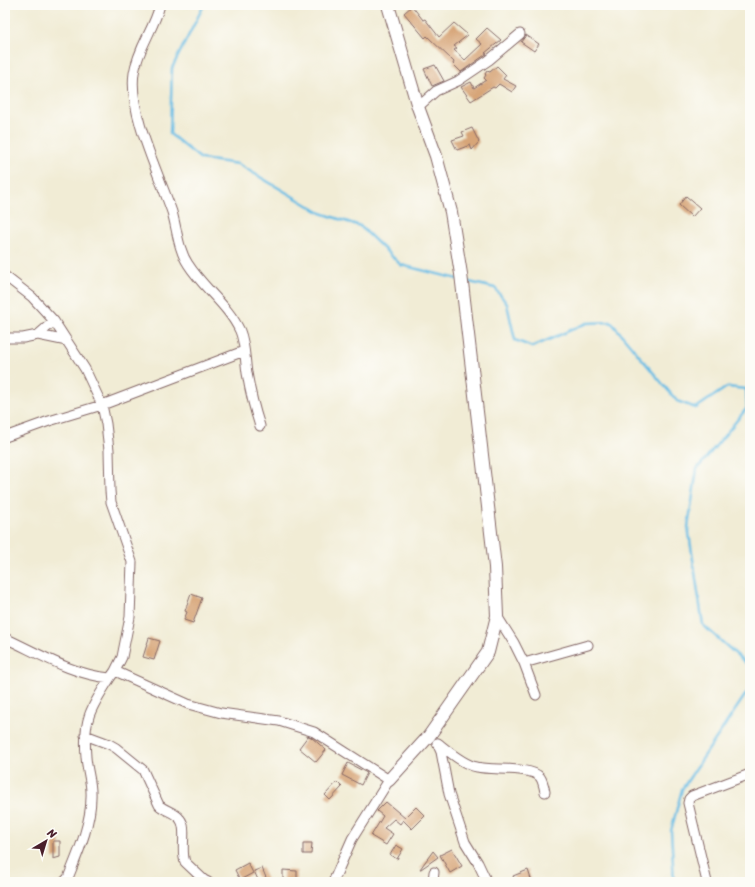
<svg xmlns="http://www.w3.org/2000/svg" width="755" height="887" font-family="Sriracha,sans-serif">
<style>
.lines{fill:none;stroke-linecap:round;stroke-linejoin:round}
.stream{stroke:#69bde5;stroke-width:2.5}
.building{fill:#d7a578}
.street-casing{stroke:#846766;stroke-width:11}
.secondary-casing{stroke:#846766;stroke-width:14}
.street{stroke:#fff;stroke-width:9}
.secondary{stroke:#fff;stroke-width:12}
</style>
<rect width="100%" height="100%" fill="#fdfcf7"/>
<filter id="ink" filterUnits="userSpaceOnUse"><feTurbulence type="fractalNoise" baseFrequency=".025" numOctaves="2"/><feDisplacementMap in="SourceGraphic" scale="8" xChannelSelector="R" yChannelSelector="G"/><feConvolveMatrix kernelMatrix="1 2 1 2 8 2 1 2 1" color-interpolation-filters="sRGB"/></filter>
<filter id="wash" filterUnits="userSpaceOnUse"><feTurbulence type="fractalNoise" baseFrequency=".012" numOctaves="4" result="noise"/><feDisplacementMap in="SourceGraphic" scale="16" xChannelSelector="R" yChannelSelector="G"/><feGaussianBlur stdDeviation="0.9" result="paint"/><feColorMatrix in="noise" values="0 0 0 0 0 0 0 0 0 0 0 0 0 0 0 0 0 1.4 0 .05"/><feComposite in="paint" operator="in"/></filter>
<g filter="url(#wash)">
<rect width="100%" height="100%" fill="#f1ecd5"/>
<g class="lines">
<path class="stream" d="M 204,5 L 172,68 L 170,134 L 201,159 L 238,164 L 321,213 L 360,226 L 401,265 L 458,279
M 465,281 L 495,288 L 507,304 L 515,340 L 532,347 L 587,323 L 611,322 L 677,401 L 696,408 L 727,387 L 746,389 L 747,408 L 697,469 L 688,527 L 703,625 L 747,664 L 750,669
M 674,882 L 671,831 L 682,789 L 750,688"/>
</g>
<g id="blocks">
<path class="building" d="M 412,6 L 423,20 L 425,19 L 439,37 L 454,23 L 468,35 L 454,46 L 457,48 L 454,50 L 465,60 L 482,44 L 476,39 L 487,28 L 501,40 L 485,53 L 487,54 L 485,55 L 461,72 L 453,64 L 454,62 L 427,36 L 425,38 L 404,13 Z
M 526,35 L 539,44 L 534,51 L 521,42 Z
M 435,65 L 444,81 L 432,86 L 424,69 Z
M 497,66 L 506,75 L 503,79 L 516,86 L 512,92 L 499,84 L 495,88 L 493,87 L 471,101 L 461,87 L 471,82 L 474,88 L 486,80 L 484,78 L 486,75 L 485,74 L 487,71 L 490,72 Z
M 472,128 L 479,142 L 472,150 L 470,145 L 457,150 L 452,140 L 464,136 L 462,132 Z
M 686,196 L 700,208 L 692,217 L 679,205 Z
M 191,594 L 202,598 L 193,623 L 184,620 L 187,612 L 185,611 Z
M 149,638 L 160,641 L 154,660 L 143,657 Z
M 308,736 L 311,737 L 326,750 L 316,762 L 299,748 Z
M 348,763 L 367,773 L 361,785 L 342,775 Z
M 337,782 L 342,787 L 330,800 L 325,795 Z
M 386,802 L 405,818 L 416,807 L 425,816 L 412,829 L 403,820 L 400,824 L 394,819 L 384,828 L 393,834 L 386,845 L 371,836 L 383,816 L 377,811 Z
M 53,841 L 60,841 L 60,857 L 53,859 Z
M 303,843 L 312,843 L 311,854 L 303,854 Z
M 396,845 L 403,849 L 397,859 L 390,855 Z
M 452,849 L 462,866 L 450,873 L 440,855 Z
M 433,851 L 438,857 L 421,869 L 420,869 Z
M 248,863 L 253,873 L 240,880 L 235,870 Z
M 262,868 L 267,880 L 259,882 L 254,871 Z
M 283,870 L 297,871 L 297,880 L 283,880 Z
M 528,870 L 532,882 L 515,882 L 513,876 Z"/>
</g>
</g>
<g filter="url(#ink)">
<use href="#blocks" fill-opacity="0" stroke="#846766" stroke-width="1"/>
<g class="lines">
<defs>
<path id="street" d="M 160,5 C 154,29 138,48 134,73 C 128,112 159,174 172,212 C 177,229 178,249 188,264 C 203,288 228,305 240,331 C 245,343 245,359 247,373 C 250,391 254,408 260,426
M 418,107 L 436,91 L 458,81 L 489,60 L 520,34
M 5,276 L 32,297 L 54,321 L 85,369 L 102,405 L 106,424 L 109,450 L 110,491 L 111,502 L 132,562 L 130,617 L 122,657 L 115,671
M 38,335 L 54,321
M 5,338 L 23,338 L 38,335 L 67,341
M 5,437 L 49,421 L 102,405 L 244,351
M 497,616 L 514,643 L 524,663 L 536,695
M 5,638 C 38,653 73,675 110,678 L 115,671 L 188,704 L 221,713 L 279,721 L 314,732 L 389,780 L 352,839 L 333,882
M 524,663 L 588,645
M 85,735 L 109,744 L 116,748 L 143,770 L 159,805 C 165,811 175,812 180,819 C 188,828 180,849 185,862 L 204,880 L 208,882
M 437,743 L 441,752 L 449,794 L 465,842 L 478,863 L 487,882
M 438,743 C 448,751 464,765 477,767 C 491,771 530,766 540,777 C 543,781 544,787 545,792
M 64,882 L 68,878 C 78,853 91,824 91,797 C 92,783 87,771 86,757 C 83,720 90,709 110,678
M 433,882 L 434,872
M 707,882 L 688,803 L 689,799 L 692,796 L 750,774"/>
<path id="secondary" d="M 388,5 L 418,107 L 436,156 L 451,212 L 461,274 L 495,567 L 497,616 L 488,652 L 429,736 L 389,780"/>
</defs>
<use href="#street" class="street-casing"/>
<use href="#secondary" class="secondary-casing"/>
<use href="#street" class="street"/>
<use href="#secondary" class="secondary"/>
</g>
</g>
<rect width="755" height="887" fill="none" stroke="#fdfcf7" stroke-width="20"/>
<g transform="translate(46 841) rotate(38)" stroke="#fdfcf7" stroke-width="3" paint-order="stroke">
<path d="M0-3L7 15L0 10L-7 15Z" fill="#4a1f2b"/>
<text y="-6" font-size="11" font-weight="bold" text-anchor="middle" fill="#4a1f2b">N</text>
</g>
</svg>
